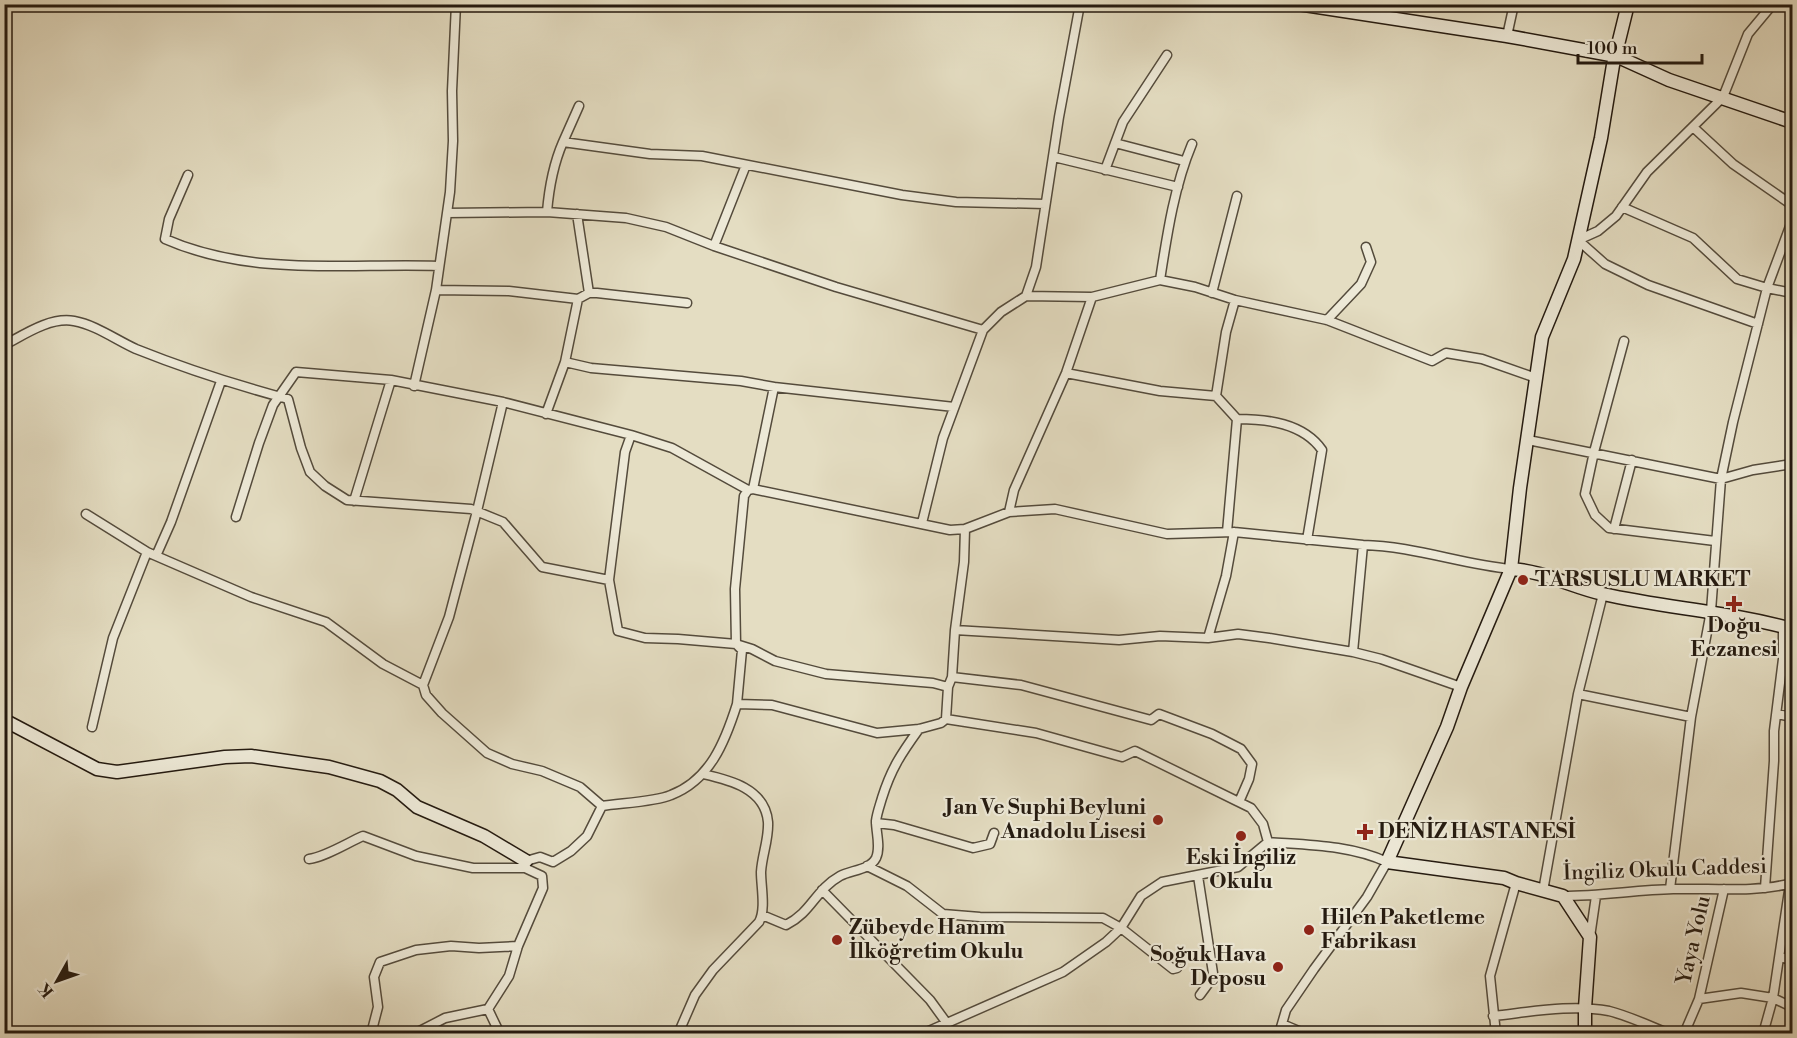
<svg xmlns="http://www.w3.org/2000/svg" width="1797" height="1038" font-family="'Libre Bodoni',serif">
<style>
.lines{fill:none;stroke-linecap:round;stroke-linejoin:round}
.street-casing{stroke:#544b3c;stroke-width:11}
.secondary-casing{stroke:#241a10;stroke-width:15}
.street{stroke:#ede9d7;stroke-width:8}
.secondary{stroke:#ede9d7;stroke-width:12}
.poi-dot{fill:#8f2418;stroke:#ede9d7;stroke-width:2}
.labels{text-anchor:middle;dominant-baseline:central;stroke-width:4.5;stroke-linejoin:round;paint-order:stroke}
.poi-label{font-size:21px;font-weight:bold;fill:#241a10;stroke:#ede9d7;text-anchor:start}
.street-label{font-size:21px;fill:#241a10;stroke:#ede9d7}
</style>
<rect width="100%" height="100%" fill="#e4ddc2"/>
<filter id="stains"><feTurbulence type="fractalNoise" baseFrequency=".00333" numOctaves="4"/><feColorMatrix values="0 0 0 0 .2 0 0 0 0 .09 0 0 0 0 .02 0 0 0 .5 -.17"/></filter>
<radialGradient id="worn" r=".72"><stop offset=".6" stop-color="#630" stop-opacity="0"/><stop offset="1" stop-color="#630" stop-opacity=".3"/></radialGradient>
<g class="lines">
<defs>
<path id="street" d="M 1507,36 L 1514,4
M 1693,127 L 1733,164 L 1792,205
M 563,142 L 579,106
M 1115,143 L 1184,161
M 1054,157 L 1178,187
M 1105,170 L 1123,122 L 1167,55
M 188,175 L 169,219 L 165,239 C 251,277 347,263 438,266
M 1622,207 L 1693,238 L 1737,279 L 1767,288 L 1792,293
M 547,212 C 549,188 553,165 563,142 L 650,154 L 702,156 L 902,195 L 956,202 L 1045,204
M 447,213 L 547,212 L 626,218 L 666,227 L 714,246 L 836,287 L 983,330
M 577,214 L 589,293
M 714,246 L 746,165
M 1160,280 C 1167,235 1174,187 1192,144
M 436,290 L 509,291 L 578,299
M 1212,293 L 1237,196
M 1026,296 L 1092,297 L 1160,280 L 1195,287 L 1235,300 L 1327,320 L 1432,361 L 1446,353 L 1482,359 L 1536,378
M 1235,300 L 1226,332 L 1216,396 L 1237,419 C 1267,419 1303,423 1322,450 L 1307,540
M 1327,320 L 1361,284 L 1371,262 L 1366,247
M 1758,324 L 1648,285 L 1605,264 L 1578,240 L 1598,231 L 1616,216 L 1647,172 L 1723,97 L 1748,34 L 1773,4
M 1624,341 L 1594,452 L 1585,494 L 1595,515 L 1609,528 L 1715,541
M 4,342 L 10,342 C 28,332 52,317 74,321 C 96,325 116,340 136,349 C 186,369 236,385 288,399 L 301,448 L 310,472 L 325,486 L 347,500 L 471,509 L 503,522 L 542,567 L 609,580
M 565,362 L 591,368 L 741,381 L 774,387 L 954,407
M 1066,373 L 1160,391 L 1216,396
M 414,386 L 436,290 L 450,192 L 453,141 L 452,91 L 456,4
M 546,414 L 565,362 L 578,299 L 589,293 L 597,293 L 687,303
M 631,435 L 625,452 L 609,580 L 618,631 L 645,638 L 678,639 L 736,644 L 752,649 L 775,661 L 826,674 L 933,683 L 948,687
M 1528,440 L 1721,479 L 1753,470 L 1792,464
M 753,489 L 774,387
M 354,501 L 391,380
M 1009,512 L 1014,490 L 1066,373 L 1092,297
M 86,514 L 147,552 L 170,562 L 251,597 L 326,622 L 383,664 L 423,685 L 426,695 L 442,713 L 487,753 L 512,764 L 542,771 L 580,787 L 602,806
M 236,517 L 259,443 L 273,405 L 296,372 L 391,380 L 503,402 L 631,435 L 672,448 L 748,490 L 753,489 L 950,530 L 965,529 L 1009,512 L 1055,509 L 1167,534 L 1234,532 L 1363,545 C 1413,546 1461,564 1511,569
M 922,523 L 943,438 L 983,330 L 1001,312 L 1026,296 L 1036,267 L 1059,117 L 1080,4
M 1614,529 L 1632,460
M 1227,532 L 1237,419
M 156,556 L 171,522 L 221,381
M 955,630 L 1119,640 L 1160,636 L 1208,638 L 1238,634 L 1269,638 L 1353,652 L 1381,659 L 1461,687
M 1208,638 L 1226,576 L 1234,532
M 1353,652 L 1363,545
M 952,677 L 1021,685 L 1151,720 L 1159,714 L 1212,734 L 1241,749 L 1252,764 L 1249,779 L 1239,802
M 423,685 L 449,617 L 477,511 L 503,402
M 1578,694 L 1691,717
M 737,704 L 742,650 L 736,644 L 735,589 L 744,496 L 748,490
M 1777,714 L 1792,717
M 946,719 L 1036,733 L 1122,757 L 1135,751 L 1251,808 L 1263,824 L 1268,842
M 92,727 L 113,638 L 147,552
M 876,823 L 894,825 L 973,848 L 990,844 L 994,833
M 309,859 C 325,857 347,843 363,836 L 416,856 L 473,868 L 525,868 L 526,861 L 540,857 L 553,862 L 571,851 L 587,836 L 602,806 C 621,803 655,802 671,795 C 710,780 725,742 737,704 L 772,705 L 877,733 L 919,729 L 941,723 L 946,719 L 948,687 L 952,677 L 955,630 L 964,562 L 965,529
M 867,866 L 907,886 L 943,914 L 980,917 L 1103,918 L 1121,928 L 1173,969 L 1177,968
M 1198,876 L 1213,973 L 1211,980 L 1200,995
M 1765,888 L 1774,761 L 1774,731 L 1783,659 L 1783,627
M 1670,889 L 1691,717 L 1711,611 L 1721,479 L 1733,422 L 1767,288 L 1792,221
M 822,890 L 930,1000 L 946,1022
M 1543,891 L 1578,694 L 1603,594
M 1563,896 C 1600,896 1636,890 1673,889 C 1712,888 1755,893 1792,883
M 762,915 L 786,925 C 812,912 815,890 840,876 C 851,870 870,870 876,858 C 881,847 876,833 876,821 C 877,813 880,805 882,798 C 891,769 901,754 919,729
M 1590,937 L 1596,896
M 1780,957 L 1792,960
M 1699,999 L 1724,889
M 1493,1016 C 1531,1012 1571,1004 1609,1011 C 1629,1016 1650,1026 1670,1034
M 1282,1024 L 1306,1034
M 371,1034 L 378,1007 L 374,977 L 380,962 L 416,950 L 451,946 L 479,948 L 518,946
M 414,1034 L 445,1018 L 488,1009
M 500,1034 L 488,1009 L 509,976 L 518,946 L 543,888 L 542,876 L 525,868
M 678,1034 L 695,995 L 713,970 L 759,922 C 766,909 761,887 761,872 C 762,855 769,839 768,822 C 765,788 729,780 703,774
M 922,1034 L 1063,972 L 1106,942 L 1121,928 L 1141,896 L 1162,882 L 1238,867 L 1268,842 C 1308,845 1350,845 1387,862 L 1367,897 L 1314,969 L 1286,1010 L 1279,1034
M 1496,1034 L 1490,976 L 1516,883
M 1684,1034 L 1699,999 L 1741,993 L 1773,998 L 1792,1007
M 1763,1034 L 1773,998 L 1790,884"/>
<path id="secondary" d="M 1298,4 L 1507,36 L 1616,56 L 1669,80 L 1792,122
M 1511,569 C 1543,571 1572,587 1603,594 C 1666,608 1730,612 1792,629
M 4,720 L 97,769 L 117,772 L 225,757 L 251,756 L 329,767 L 380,781 L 397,790 L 417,807 L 484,836 L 526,861
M 1585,1034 L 1585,1008 L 1590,937 L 1563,896 L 1516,883 L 1504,878 L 1387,862 L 1447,727 L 1461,687 L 1511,569 L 1520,488 L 1542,337 L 1574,259 L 1601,138 L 1613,65 L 1628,4"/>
</defs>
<use href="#street" class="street-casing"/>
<use href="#secondary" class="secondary-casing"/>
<use href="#street" class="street"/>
<use href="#secondary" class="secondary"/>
</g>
<g class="poi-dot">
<circle cx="1523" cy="580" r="6"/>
<path d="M1731 595h6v6h6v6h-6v6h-6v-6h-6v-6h6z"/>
<circle cx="1158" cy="820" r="6"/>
<path d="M1362 823h6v6h6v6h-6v6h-6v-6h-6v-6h6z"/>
<circle cx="1241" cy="836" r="6"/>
<circle cx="1309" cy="930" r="6"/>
<circle cx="837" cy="940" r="6"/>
<circle cx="1278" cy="967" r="6"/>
</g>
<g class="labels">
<g class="poi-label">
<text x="1535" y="580">TARSUSLU MARKET</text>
<text x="1734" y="626" text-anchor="middle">Doğu<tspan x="1734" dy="24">Eczanesi</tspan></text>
<text x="1146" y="808" text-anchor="end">Jan Ve Suphi Beyluni<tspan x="1146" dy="24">Anadolu Lisesi</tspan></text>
<text x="1378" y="832">DENİZ HASTANESİ</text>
<text x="1241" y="858" text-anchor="middle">Eski İngiliz<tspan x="1241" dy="24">Okulu</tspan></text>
<text x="1321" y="918">Hilen Paketleme<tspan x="1321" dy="24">Fabrikası</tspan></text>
<text x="849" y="928">Zübeyde Hanım<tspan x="849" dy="24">İlköğretim Okulu</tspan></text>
<text x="1266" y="955" text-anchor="end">Soğuk Hava<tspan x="1266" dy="24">Deposu</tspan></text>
</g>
<g class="street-label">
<text transform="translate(1665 870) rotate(-2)">İngiliz Okulu Caddesi</text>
<text transform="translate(1694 940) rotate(-77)">Yaya Yolu</text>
</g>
</g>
<rect width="1797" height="1038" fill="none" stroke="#e4ddc2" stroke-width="24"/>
<rect x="6" y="6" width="1785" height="1026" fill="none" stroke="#241a10" stroke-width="3"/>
<rect x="12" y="12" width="1773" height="1014" fill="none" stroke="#241a10" stroke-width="1.5"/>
<g transform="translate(57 981) rotate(230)" stroke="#ede9d7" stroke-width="4.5" paint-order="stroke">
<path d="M0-4.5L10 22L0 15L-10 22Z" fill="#241a10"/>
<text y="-9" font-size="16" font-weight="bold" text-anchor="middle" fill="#241a10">K</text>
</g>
<path d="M1578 54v9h124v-9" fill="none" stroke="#241a10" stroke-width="3"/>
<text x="1587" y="54" font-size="18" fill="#241a10" stroke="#ede9d7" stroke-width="4.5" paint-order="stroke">100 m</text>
<rect width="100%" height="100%" filter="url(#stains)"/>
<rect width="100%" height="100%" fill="url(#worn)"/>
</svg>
